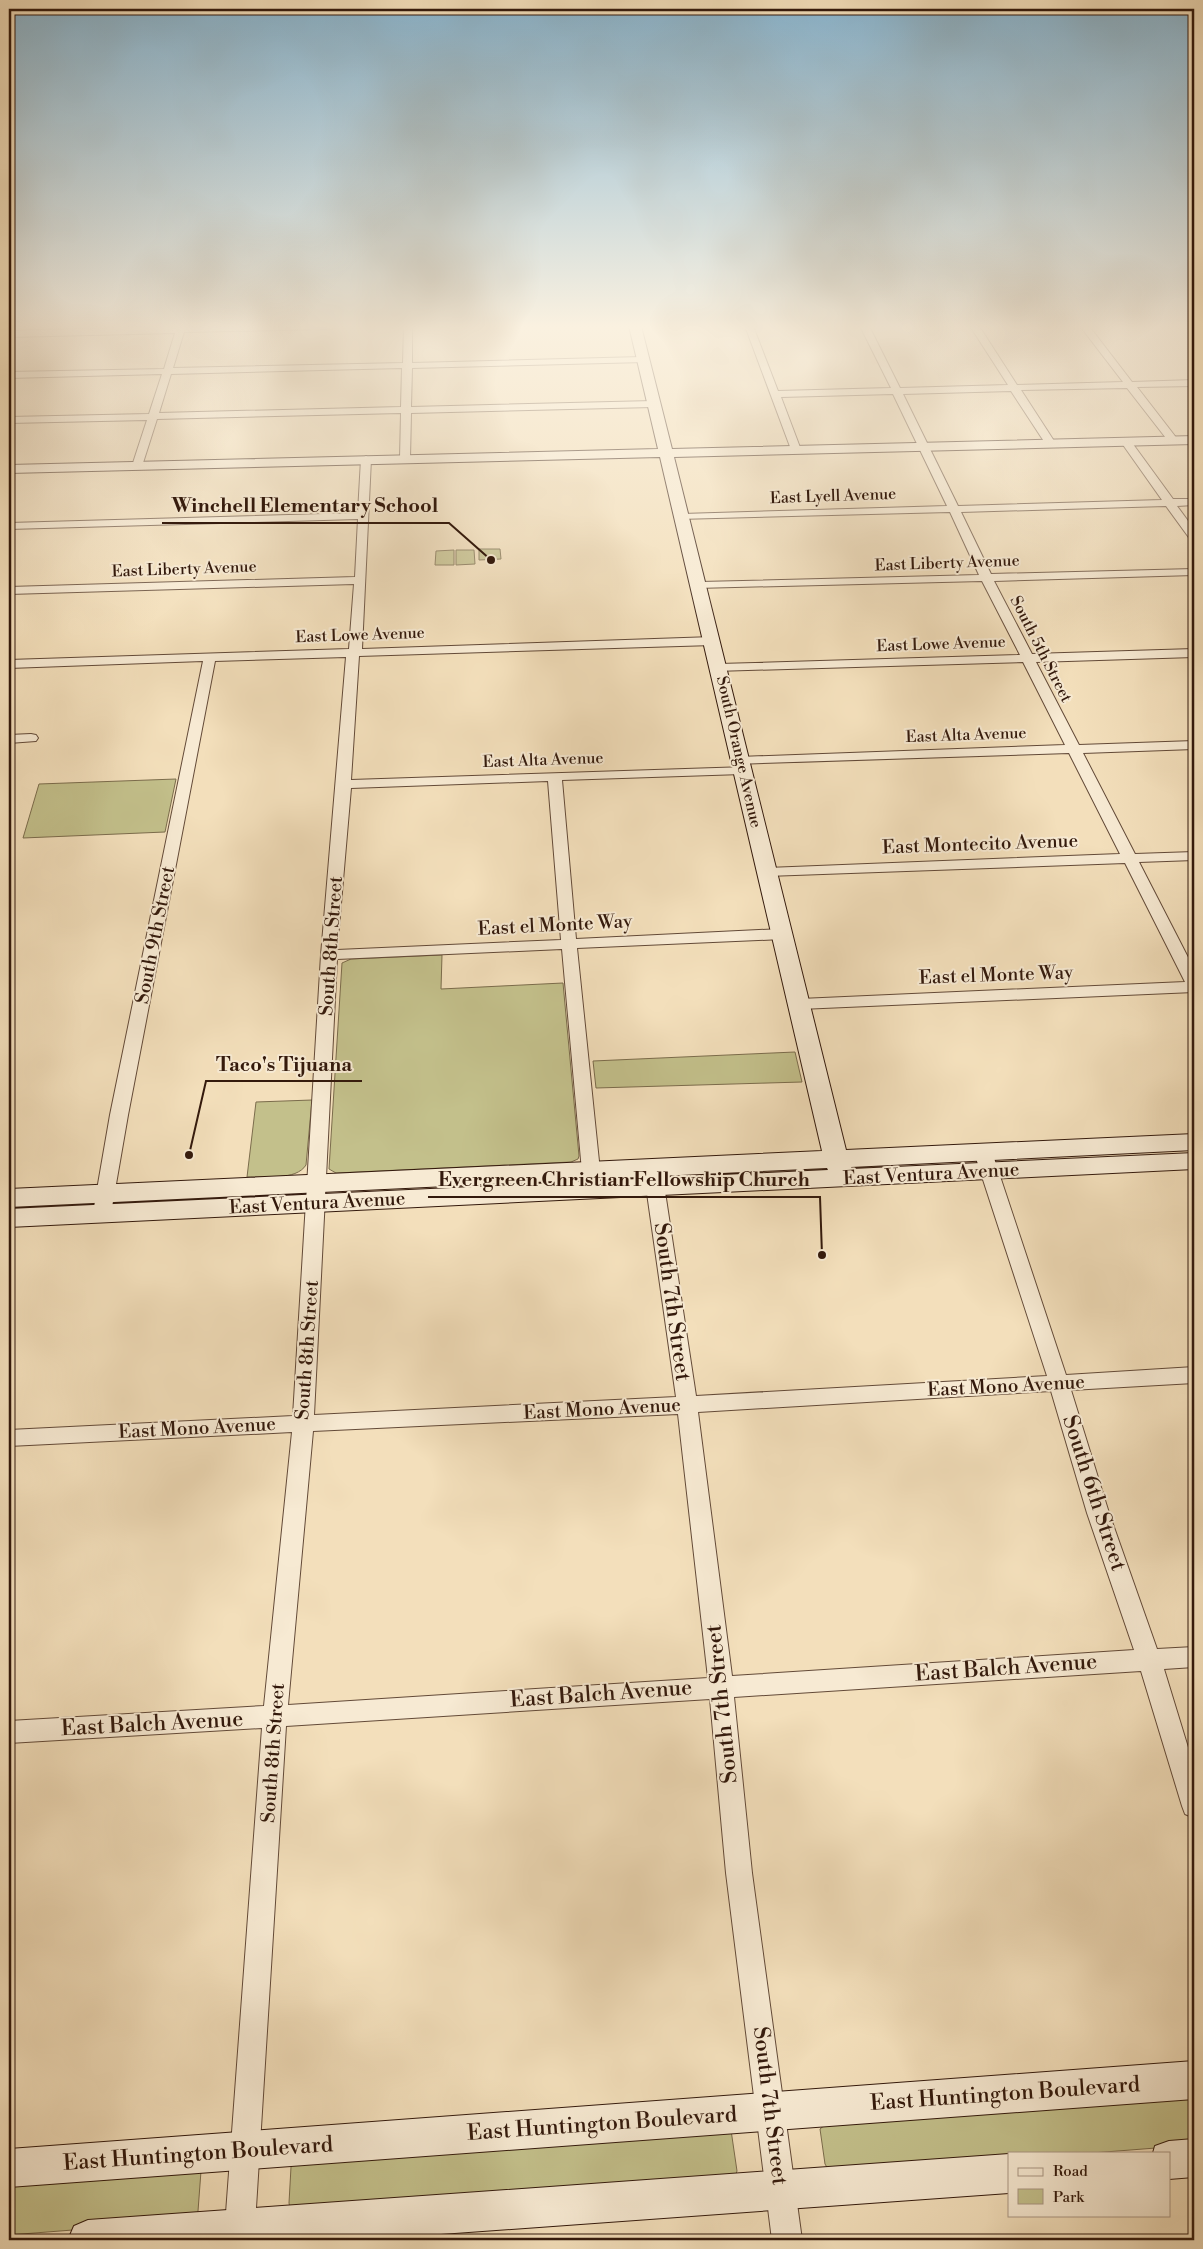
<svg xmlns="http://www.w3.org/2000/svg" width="1203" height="2249" font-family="'Libre Bodoni',serif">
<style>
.green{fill:#c3c08b;stroke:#7b6c4c}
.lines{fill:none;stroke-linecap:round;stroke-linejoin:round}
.street-casing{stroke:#634a38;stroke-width:2}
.secondary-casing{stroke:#33190c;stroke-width:2}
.street{fill:#f7ead3;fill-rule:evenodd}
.secondary{fill:#f7ead3;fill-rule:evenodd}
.labels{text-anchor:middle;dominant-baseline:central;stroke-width:4;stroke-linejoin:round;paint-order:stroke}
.far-street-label{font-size:16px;fill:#33190c;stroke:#f7ead3}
.street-label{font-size:19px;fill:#33190c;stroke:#f7ead3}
.near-street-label{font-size:22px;fill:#33190c;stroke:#f7ead3}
.leader{fill:none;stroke:#33190c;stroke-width:2}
.callout-dot{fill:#33190c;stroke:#f7ead3;stroke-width:2}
.callout-label{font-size:20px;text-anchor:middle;font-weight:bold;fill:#33190c;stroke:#f7ead3;stroke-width:4;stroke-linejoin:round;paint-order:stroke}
</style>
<rect width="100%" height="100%" fill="#f3dfbb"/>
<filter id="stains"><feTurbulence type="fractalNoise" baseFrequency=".004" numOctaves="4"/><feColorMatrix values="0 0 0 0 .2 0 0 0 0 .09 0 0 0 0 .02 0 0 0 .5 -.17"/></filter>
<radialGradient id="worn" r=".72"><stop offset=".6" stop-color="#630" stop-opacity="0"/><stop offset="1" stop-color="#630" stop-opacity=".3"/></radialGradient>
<path class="green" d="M 479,549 L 500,549 L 501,559 L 479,560 Z
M 454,550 L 454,565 L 435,565 L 436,551 Z
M 456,550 L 474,550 L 475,564 L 456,565 Z
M 176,779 L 165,832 L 23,838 L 39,784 Z
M 442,955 L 441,989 L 563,983 L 579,1156 L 578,1159 L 571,1162 L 336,1173 L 329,1169 L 342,963 L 351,959 Z
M 795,1052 L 802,1082 L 596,1088 L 593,1061 Z
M 312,1100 L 306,1165 C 296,1181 264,1176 247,1177 L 256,1102 Z
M 1194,2092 L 1194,2145 L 1092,2153 L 1009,2153 L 1009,2159 L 840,2172 L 828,2169 L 825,2164 L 820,2129 L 832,2119 Z
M 731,2130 L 737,2171 L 735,2177 L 290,2208 L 289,2203 L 291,2167 L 294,2163 Z
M 193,2166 L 201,2171 L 198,2211 L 196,2216 L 187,2221 L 9,2235 L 9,2180 Z"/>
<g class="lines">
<defs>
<path id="street" d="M 178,326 L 336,326 L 332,329 L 184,332 L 173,368 L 403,363 L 404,326 L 412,326 L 412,363 L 642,357 L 647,360 L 645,362 L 412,368 L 411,407 L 653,401 L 658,404 L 653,407 L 411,413 L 410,458 L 405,461 L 400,458 L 401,413 L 157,419 L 142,466 L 137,469 L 132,466 L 147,420 L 9,423 L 9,417 L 149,414 L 162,374 L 9,378 L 9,372 L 164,369 L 175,333 L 9,337 L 9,331 ZM 402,368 L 401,407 L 159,413 L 171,374 Z
M 745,326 L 753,326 L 778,391 L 891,388 L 860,326 L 869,326 L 900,388 L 1008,385 L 970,326 L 979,326 L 1017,385 L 1123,382 L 1080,326 L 1089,326 L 1132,382 L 1194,380 L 1194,386 L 1137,387 L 1178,440 L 1173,443 L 1169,442 L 1127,388 L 1021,390 L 1056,444 L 1051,447 L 1047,446 L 1011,391 L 903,394 L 958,506 L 1162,500 L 1121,442 L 1126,439 L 1130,440 L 1173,499 L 1194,499 L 1194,505 L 1177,506 L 1194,529 L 1194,540 L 1190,539 L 1166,506 L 961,512 L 991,574 L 1194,569 L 1194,575 L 994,581 L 1032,654 L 1194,649 L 1194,657 L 1036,662 L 1079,745 L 1194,741 L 1194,749 L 1083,753 L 1135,854 L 1194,852 L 1194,860 L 1139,862 L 1194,969 L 1194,992 L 800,1009 L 794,1008 L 792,1004 L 794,1000 L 800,999 L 1185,982 L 1125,863 L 767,876 L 762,875 L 760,872 L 762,869 L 767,868 L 1120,854 L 1069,753 L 735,764 L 733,761 L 735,758 L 740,757 L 1065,745 L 1023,662 L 715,671 L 713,668 L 715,665 L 719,664 L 1020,655 L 982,581 L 696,588 L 694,586 L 700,582 L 979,575 L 950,512 L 678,519 L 677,517 L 678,515 L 682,514 L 947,506 L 893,394 L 781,397 L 801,450 L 800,452 L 792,452 Z
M 366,456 L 371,459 L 362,649 L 713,637 L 719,641 L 713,645 L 359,656 L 351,780 L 747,767 L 749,770 L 747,773 L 742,774 L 562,780 L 576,939 L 782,929 L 787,931 L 790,934 L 787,937 L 782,939 L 577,948 L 600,1171 L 597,1175 L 591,1177 L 585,1175 L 582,1171 L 562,949 L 337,959 L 314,1415 L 676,1397 L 644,1172 L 647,1168 L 653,1166 L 659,1168 L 662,1172 L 696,1396 L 1047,1376 L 974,1152 L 977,1148 L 983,1146 L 989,1148 L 992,1152 L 1066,1375 L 1194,1367 L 1194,1383 L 1071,1390 L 1109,1513 L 1157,1649 L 1194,1647 L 1194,1667 L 1164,1669 L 1194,1767 L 1194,1818 L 1185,1814 L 1182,1806 L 1141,1671 L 734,1697 L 752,1873 L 802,2240 L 772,2240 L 726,1873 L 710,1699 L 286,1726 L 254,2240 L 224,2240 L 262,1728 L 9,1743 L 9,1721 L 264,1706 L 292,1432 L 9,1446 L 9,1430 L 293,1416 L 321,955 L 346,657 L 215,661 L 128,1115 L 111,1213 L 109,1218 L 102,1220 L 95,1218 L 93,1213 L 110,1115 L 203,661 L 9,668 L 9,660 L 349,649 L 354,584 L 9,594 L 9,587 L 355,577 L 358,519 L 9,529 L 9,523 L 358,513 L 361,459 ZM 548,781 L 561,940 L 337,950 L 351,788 ZM 1051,1391 L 1087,1513 L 1134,1650 L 732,1676 L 698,1412 ZM 678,1414 L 708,1678 L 288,1705 L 313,1431 Z
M 31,734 L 36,735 L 38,738 L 36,741 L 9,743 L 9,735 Z"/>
<path id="secondary" d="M 629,326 L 641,326 L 672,449 L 1194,436 L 1194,444 L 674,457 L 846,1150 L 1194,1134 L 1194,1150 L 851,1167 L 852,1169 L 1194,1153 L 1194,1169 L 9,1227 L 9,1209 L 828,1170 L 827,1168 L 9,1207 L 9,1189 L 822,1151 L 660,457 L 9,473 L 9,465 L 658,449 Z
M 1194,2061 L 1194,2099 L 9,2187 L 9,2149 Z
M 1194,2139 L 1194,2177 L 1169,2179 L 1169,2153 L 1153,2153 L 1155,2146 L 1169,2141 Z
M 1009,2154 L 1009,2193 L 358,2240 L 68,2240 L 74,2226 L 88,2220 Z"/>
</defs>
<use href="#street" class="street-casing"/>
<use href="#secondary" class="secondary-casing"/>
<use href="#street" class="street"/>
<use href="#secondary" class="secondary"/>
</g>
<linearGradient id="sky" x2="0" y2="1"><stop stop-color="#89b7d3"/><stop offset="0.51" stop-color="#faf1e0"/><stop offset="1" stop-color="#faf1e0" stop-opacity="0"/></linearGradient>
<rect width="1203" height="641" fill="url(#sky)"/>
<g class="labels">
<g class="far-street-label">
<text transform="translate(833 496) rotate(-2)">East Lyell Avenue</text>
<text transform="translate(947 563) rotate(-2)">East Liberty Avenue</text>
<text transform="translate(184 569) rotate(-2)">East Liberty Avenue</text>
<text transform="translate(360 635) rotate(-2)">East Lowe Avenue</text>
<text transform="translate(941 644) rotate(-2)">East Lowe Avenue</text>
<text transform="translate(1041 649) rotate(63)">South 5th Street</text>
<text transform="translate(966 735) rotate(-2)">East Alta Avenue</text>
<text transform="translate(739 752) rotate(77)">South Orange Avenue</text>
<text transform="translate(543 760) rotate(-2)">East Alta Avenue</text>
</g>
<g class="street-label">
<text transform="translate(980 844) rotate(-2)">East Montecito Avenue</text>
<text transform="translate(555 925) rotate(-3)">East el Monte Way</text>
<text transform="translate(155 935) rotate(-79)">South 9th Street</text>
<text transform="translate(331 946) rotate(-86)">South 8th Street</text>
<text transform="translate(996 975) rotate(-2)">East el Monte Way</text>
<text transform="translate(931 1174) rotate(-3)">East Ventura Avenue</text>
<text transform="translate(317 1203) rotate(-3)">East Ventura Avenue</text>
<text transform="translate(307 1350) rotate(-86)">South 8th Street</text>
<text transform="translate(1006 1386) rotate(-3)">East Mono Avenue</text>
<text transform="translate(602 1409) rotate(-3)">East Mono Avenue</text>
<text transform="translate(197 1428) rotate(-3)">East Mono Avenue</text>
<text transform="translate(273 1753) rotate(-86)">South 8th Street</text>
</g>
<g class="near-street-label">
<text transform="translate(672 1302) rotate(82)">South 7th Street</text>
<text transform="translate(1094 1493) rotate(72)">South 6th Street</text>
<text transform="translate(1006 1668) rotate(-4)">East Balch Avenue</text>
<text transform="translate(601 1694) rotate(-4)">East Balch Avenue</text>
<text transform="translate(722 1704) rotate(-96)">South 7th Street</text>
<text transform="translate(152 1724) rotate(-3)">East Balch Avenue</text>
<text transform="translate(1005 2094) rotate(-4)">East Huntington Boulevard</text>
<text transform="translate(770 2106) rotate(83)">South 7th Street</text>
<text transform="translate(602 2124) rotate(-4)">East Huntington Boulevard</text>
<text transform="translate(198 2154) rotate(-4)">East Huntington Boulevard</text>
</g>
</g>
<path class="leader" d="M491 560L449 523H162M189 1155L206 1081H362M822 1255L820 1197H428"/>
<g class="callout-dot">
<circle cx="491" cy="560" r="5"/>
<circle cx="189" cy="1155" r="5"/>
<circle cx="822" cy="1255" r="5"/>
</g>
<g class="callout-label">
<text x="305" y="512">Winchell Elementary School</text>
<text x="284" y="1071">Taco's Tijuana</text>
<text x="624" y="1186">Evergreen Christian Fellowship Church</text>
</g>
<rect width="1203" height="2249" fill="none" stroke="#f3dfbb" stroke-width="30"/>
<rect x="10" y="10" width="1183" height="2229" fill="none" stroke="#33190c" stroke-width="2.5"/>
<rect x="15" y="15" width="1173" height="2219" fill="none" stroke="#33190c"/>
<rect x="1008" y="2152" width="162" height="65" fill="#f7ead3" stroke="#a99683"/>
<rect x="1018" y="2168" width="25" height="8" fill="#f7ead3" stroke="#a99683"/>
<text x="1053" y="2176" font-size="15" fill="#33190c">Road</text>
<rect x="1018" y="2189" width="25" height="15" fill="#c3c08b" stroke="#a99683"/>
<text x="1053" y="2202" font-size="15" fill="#33190c">Park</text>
<rect width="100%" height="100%" filter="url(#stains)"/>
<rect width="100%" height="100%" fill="url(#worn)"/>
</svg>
